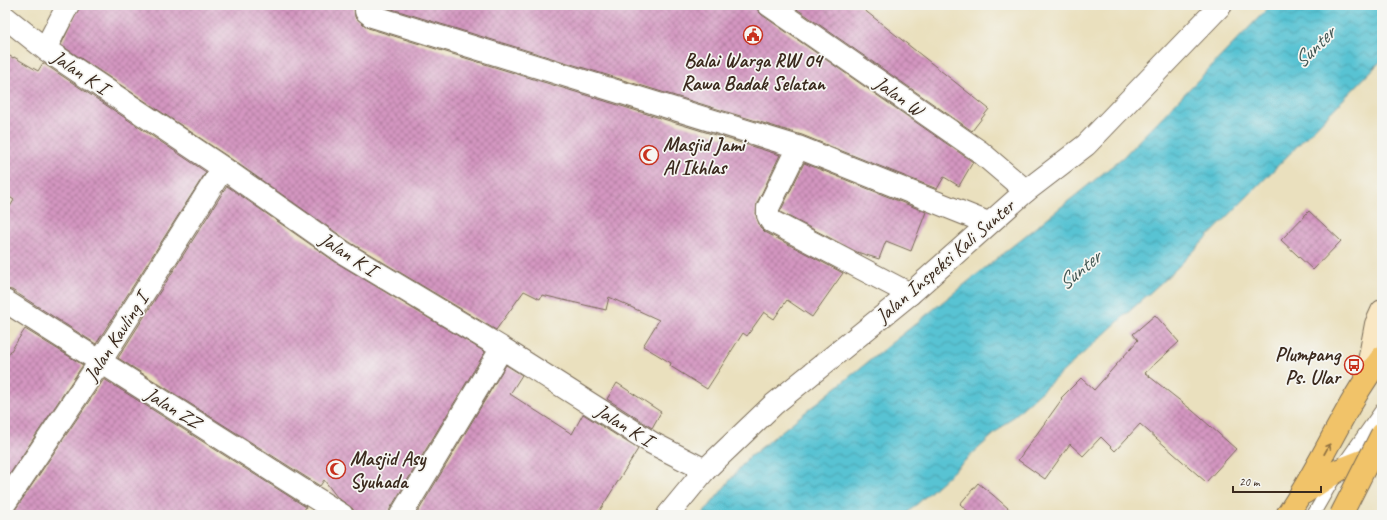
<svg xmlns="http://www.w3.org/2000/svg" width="1387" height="520" font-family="Caveat,sans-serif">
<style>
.water{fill:url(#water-waves);stroke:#4a7678}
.building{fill:url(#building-cross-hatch)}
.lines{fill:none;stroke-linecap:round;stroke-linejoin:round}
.service-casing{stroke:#786a56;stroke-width:14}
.minor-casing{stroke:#786a56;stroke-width:24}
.tertiary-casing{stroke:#786a56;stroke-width:24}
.secondary-casing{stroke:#786a56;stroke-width:24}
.trunk-casing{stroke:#786a56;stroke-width:24}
.service{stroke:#fff;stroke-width:12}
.minor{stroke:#fff;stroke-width:22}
.tertiary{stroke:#fff;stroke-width:22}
.secondary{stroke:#f9e7c3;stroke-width:22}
.trunk{stroke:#f1c369;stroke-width:22}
.motorway-bridge-casing{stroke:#786a56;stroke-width:24;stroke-linecap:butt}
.motorway-bridge{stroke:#f1c369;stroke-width:22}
.oneway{stroke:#8d6f40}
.labels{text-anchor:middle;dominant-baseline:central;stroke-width:3.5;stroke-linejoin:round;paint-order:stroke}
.poi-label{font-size:20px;font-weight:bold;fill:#3b2a1e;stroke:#f6f6f2;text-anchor:start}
.street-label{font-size:20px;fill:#3b2a1e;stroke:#f6f6f2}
.water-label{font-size:21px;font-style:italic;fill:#445854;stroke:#f6f6f2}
</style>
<defs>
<pattern id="water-waves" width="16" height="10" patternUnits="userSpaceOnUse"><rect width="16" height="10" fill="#58c3d3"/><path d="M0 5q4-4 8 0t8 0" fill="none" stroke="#4a9fab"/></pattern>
<pattern id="building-cross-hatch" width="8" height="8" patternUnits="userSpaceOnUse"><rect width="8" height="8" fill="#d496c1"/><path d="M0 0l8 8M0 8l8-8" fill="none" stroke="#ad7b9c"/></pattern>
</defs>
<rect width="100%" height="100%" fill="#f6f6f2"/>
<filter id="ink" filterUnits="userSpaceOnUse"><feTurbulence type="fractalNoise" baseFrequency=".025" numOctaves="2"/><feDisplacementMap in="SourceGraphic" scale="8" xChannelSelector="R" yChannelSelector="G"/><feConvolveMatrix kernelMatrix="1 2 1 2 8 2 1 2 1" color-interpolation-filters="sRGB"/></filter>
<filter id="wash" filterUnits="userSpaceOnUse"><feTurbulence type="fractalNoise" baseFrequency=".012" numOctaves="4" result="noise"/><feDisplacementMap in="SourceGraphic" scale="16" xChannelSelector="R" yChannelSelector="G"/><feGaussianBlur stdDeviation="0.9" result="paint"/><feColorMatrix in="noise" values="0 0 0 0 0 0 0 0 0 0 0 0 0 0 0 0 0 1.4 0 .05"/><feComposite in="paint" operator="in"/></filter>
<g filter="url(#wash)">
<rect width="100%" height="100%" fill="#eae0be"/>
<path class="water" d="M 1271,5 L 1382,5 L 1382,60 L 1176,269 L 905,515 L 702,515 L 747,459 L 1122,158 Z"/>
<g id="blocks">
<path class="building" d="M 80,5 L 354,5 L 355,17 L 368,28 L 780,155 L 757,203 L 756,215 L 760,227 L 765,232 L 843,273 L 812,317 L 787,300 L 774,319 L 764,312 L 747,336 L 743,333 L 707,389 L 670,366 L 671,363 L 643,346 L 659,320 L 609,297 L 606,310 L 542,295 L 540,299 L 524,291 L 496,330 L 351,243 L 230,158 L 61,45 Z
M 379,5 L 757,5 L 758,11 L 762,15 L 973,162 L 959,186 L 944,177 L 937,189 L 802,135 Z
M 791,5 L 858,5 L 989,109 L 972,131 Z
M 5,53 L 13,58 L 14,57 L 38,71 L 43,63 L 206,172 L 96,344 L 12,290 L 5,289 L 5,215 L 14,200 L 5,194 Z
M 804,163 L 926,212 L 911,251 L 886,241 L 879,259 L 857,252 L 780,212 Z
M 227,186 L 337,263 L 485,352 L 390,509 L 389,515 L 354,515 L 353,509 L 337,497 L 324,480 L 320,486 L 118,358 Z
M 1309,211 L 1341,241 L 1313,270 L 1281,240 Z
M 1155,315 L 1179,342 L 1145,373 L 1193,411 L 1236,449 L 1206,482 L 1140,424 L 1115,451 L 1101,437 L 1083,456 L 1070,444 L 1045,479 L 1018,460 L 1062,399 L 1061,398 L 1081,378 L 1094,390 L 1138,340 L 1133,334 Z
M 25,329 L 83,365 L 5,481 L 5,360 Z
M 506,365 L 522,375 L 510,394 L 572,434 L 583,414 L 638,449 L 597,515 L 416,515 Z
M 104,379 L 306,507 L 301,515 L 7,515 L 15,510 Z
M 617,383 L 661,412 L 652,428 L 607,399 Z
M 978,483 L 993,495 L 1016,515 L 972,515 L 960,504 Z"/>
</g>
</g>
<g filter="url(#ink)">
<use href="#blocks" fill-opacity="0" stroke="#786a56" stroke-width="1"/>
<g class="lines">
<defs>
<path id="service" d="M 1313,515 L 1339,470 L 1382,409"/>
<path id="minor" d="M 366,5 L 366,11 L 372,16 L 798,147 L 988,223
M 769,5 L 979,151 L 1026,191
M 5,17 L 45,49 L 223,168 L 344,253 L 502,348 L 652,443 L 705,470
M 45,49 L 68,5
M 798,147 L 768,208 L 768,215 L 771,221 L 910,294
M 5,301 L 342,515
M 5,503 L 100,362 L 223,168
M 401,515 L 502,348"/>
<path id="tertiary" d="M 668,515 L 705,470 L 773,405 L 910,294 L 1026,191 L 1086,145 L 1221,5"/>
<path id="secondary" d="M 1366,377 L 1376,324 L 1382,311"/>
<path id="trunk" d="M 1304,493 L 1339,470 L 1362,461 L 1382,462
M 1287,515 C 1322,465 1344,405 1382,357"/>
</defs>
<use href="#service" class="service-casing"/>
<use href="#minor" class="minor-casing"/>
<use href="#tertiary" class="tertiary-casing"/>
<use href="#secondary" class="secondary-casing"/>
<use href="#trunk" class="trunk-casing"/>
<use href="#service" class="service"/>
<use href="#minor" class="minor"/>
<use href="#tertiary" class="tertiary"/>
<use href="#secondary" class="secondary"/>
<use href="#trunk" class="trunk"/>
<defs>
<path id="motorway-bridge" d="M 1341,515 L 1382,434"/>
</defs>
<use href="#motorway-bridge" class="motorway-bridge-casing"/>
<use href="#motorway-bridge" class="motorway-bridge"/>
</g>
<defs><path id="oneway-shaft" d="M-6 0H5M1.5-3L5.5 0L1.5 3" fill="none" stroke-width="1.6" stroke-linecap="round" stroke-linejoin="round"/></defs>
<use class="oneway" href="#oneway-shaft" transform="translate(1327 449) rotate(-61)"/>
</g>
<defs>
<symbol id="civic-ring" viewBox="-11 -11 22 22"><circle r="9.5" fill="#f6f6f2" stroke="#c8321e" stroke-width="1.5"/><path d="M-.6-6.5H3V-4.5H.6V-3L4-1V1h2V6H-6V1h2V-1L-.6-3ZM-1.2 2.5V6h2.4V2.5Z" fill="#c8321e"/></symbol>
<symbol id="mosque-ring" viewBox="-11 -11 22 22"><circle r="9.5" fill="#f6f6f2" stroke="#c8321e" stroke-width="1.5"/><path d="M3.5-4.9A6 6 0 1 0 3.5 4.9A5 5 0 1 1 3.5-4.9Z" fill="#c8321e"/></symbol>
<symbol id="bus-ring" viewBox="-11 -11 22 22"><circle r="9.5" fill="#f6f6f2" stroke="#c8321e" stroke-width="1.5"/><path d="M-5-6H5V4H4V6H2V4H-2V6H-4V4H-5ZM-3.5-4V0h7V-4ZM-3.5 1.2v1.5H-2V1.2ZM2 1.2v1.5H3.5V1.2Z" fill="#c8321e"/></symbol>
</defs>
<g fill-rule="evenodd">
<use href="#civic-ring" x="742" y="24" width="22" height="22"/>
<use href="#mosque-ring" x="638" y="144" width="22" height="22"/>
<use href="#bus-ring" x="1343" y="354" width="22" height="22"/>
<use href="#mosque-ring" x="325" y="458" width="22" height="22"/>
</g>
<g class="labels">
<g class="poi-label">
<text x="753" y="60" text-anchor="middle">Balai Warga RW 04<tspan x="753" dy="23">Rawa Badak Selatan</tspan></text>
<text x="663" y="144">Masjid Jami<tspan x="663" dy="23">Al Ikhlas</tspan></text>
<text x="1340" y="354" text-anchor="end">Plumpang<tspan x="1340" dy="23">Ps. Ular</tspan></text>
<text x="350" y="458">Masjid Asy<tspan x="350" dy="23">Syuhada</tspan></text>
</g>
<g class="street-label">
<text transform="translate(80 72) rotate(34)">Jalan K I</text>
<text transform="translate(899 96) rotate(35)">Jalan W</text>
<text transform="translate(348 254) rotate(33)">Jalan K I</text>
<text transform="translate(945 261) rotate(-41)">Jalan Inspeksi Kali Sunter</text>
<text transform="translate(116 337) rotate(-57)">Jalan Kavling I</text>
<text transform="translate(173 408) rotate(32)">Jalan ZZ</text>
<text transform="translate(624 425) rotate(32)">Jalan K I</text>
</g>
<g class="water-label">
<text transform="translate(1314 47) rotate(-45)">Sunter</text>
<text transform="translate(1079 270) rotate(-40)">Sunter</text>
</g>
</g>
<rect width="1387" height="520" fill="none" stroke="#f6f6f2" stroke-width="20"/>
<path d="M1233 486v6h88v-6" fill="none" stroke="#3b2a1e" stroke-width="2"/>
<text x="1239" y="486" font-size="12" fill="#3b2a1e" stroke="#f6f6f2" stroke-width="3" paint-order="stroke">20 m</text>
</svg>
